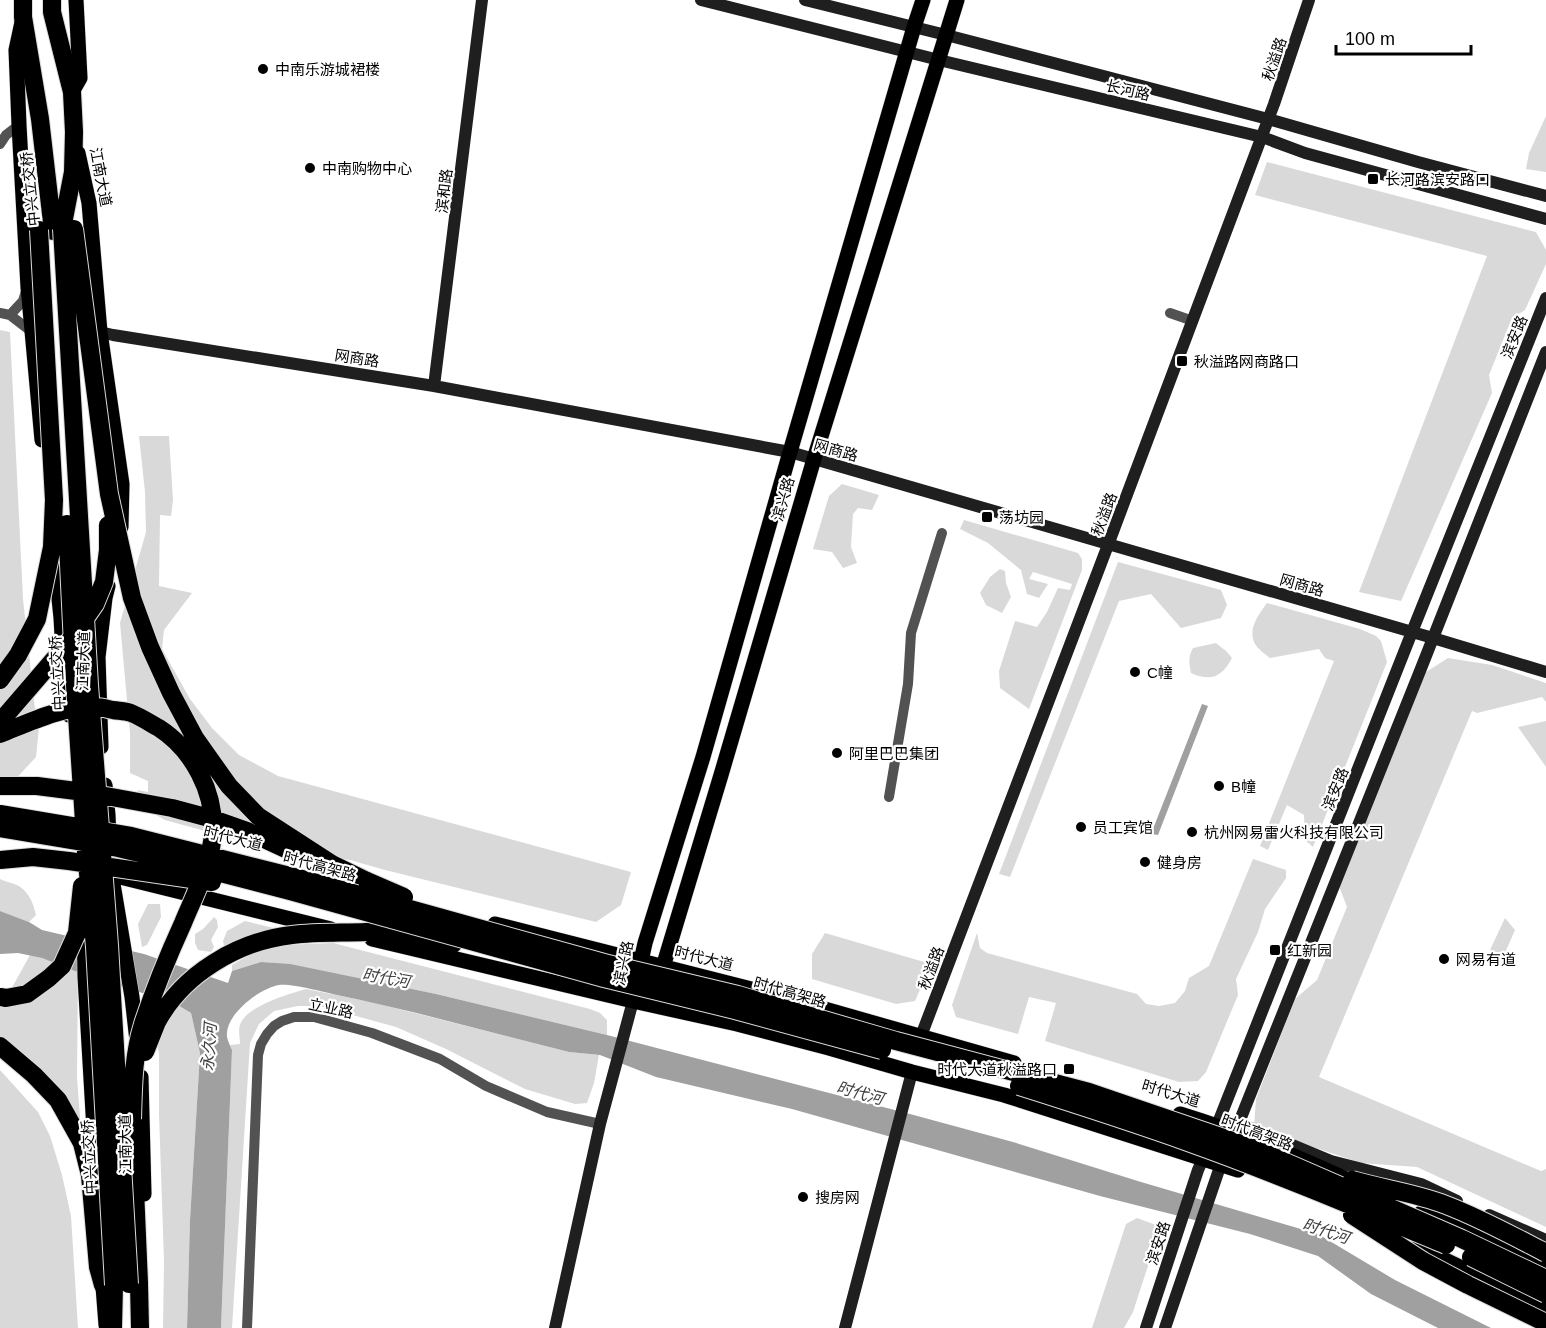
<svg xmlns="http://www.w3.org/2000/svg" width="1546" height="1328" font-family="Arial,'Noto Sans SC',sans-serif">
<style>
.green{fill:#d9d9d9}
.water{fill:#a0a0a0}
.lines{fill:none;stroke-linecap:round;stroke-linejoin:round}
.primary-casing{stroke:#dbdbdb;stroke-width:16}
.highway-casing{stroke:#dbdbdb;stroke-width:20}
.street{stroke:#525252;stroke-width:10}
.secondary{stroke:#1f1f1f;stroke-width:12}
.primary{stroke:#000;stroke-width:15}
.highway{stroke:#000;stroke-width:18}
.highway-bridge-casing{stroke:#dbdbdb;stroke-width:20;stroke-linecap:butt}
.highway-bridge{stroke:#000;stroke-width:18}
.poi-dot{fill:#000;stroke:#fff;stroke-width:2}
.labels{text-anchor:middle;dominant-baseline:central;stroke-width:4.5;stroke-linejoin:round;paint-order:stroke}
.street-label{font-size:15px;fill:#000;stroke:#fff}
.poi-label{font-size:15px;fill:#000;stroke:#fff;text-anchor:start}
.water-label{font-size:16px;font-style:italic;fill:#414141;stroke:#fff}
</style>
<rect width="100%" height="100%" fill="#fff"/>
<path class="green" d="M 1546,116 L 1546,172 L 1526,169 L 1529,153 Z
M 1267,162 L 1536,232 L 1546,250 L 1546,264 L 1525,310 L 1512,318 L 1489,375 L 1492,393 L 1401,601 L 1359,592 L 1487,256 L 1255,195 Z
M 0,330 L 10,332 L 23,599 L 35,709 L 0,725 Z
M 139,436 L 169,436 L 173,500 L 171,516 L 160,515 L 159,586 L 192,593 L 164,630 L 162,649 L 190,699 L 212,728 L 239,755 L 278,776 L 631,872 L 621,905 L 596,922 L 385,870 L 350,860 L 267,848 L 165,820 L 137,804 L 138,790 L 148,792 L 148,781 L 130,773 L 130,733 L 120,623 L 146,532 L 145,492 Z
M 842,484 L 879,495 L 872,510 L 858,508 L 853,514 L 851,547 L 857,563 L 843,568 L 832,552 L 813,549 L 829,496 Z
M 964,520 L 1078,553 L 1082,559 L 1082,570 L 1029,709 L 1000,688 L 999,671 L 1015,621 L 1037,627 L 1047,612 L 1058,588 L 1070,590 L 1072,584 L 1033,572 L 1029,579 L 1048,584 L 1039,598 L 1027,594 L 1021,570 L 988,543 L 960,529 Z
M 1118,562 L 1221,590 L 1227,605 L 1221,618 L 1181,628 L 1151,594 L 1119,601 L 1010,877 L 999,874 Z
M 1000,569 L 1005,571 L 1006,583 L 1011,597 L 1002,613 L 986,605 L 980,593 L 990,577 Z
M 1267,603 L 1360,629 L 1376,636 L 1381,641 L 1387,662 L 1313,847 L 1305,840 L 1304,815 L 1287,805 L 1268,850 L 1260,846 L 1334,661 L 1325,658 L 1319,649 L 1270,658 C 1265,654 1258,649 1255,644 C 1247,629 1259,614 1267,603 Z
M 1216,643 L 1226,651 L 1232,658 C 1222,677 1211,682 1191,673 C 1189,663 1188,657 1193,648 Z
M 1448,658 L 1492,665 L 1546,683 L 1546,702 L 1542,697 L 1477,713 L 1472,711 L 1319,1077 L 1541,1171 L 1546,1169 L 1546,1227 L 1417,1167 L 1361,1163 L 1254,1127 L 1256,1099 L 1295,999 L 1317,980 L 1347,907 L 1339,886 L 1426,672 Z
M 1546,721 L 1546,767 L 1518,727 Z
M 39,727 L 36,757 L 12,783 L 0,784 L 0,741 Z
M 1253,859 L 1286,870 L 1286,878 L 1265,909 L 1258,932 L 1236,979 L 1238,995 L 1206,1072 L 1198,1081 L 1179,1082 L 1045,1041 L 1056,1003 L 1029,997 L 1018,1034 L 956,1017 L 952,1005 L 977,933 L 980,948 L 987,953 L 1137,994 L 1146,1004 L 1159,1006 L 1175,1003 L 1185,991 L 1189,978 L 1209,966 Z
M 0,879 C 6,882 13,883 19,886 C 30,894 33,903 36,915 L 29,922 L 0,911 Z
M 148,904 L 160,904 L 161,917 L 147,945 L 142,947 L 138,924 Z
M 214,917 L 217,920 L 218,927 L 211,940 L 214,947 L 211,952 L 198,950 L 195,943 L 195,934 L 203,929 Z
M 1505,918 L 1515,930 L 1501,962 L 1490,950 Z
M 245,921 L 286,931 L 252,936 L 224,946 L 223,941 L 227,931 Z
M 825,933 L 931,964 L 915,1001 L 896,1004 L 812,979 L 812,954 Z
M 333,943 L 590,1009 L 600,1013 L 607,1020 L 607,1035 L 436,994 L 273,963 L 261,962 L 232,971 L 232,965 L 253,953 L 282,945 Z
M 30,955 L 42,958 L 53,962 L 44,976 L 9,993 Z
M 66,967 L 78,972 L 77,1077 L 81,1131 L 14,1048 L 0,1036 L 0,1007 C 24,1009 49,982 66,967 Z
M 306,989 L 371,1002 L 569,1052 L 599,1055 L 594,1083 L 587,1103 L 575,1104 L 525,1089 L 446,1049 L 396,1027 L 320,1006 L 298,1006 L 274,1011 L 259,1024 L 250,1043 L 232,1328 L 221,1328 L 232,1050 L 230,1045 L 240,1044 C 240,1038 238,1030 240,1025 C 246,1006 289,994 306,989 Z
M 148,994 L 176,1004 L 191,1013 L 200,1053 L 190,1220 L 187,1328 L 163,1328 L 164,1261 L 159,1114 L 159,1054 Z
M 0,1070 L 38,1112 L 50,1136 L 62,1175 L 71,1216 L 78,1328 L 0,1328 Z
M 1137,1218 L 1156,1225 L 1159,1232 L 1133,1312 L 1124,1328 L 1092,1328 L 1126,1224 Z"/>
<path class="water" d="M 1202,704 L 1208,706 L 1158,835 L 1151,834 Z
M 0,911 L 29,922 L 42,930 L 144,954 L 228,983 L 232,971 L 261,962 L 290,964 L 436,994 L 607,1035 L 910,1114 L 1013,1142 L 1141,1182 L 1318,1234 L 1395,1280 L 1491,1328 L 1438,1328 L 1371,1294 L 1318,1256 L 1250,1234 L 1100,1196 L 792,1109 L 656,1077 L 600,1055 L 569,1052 C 492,1033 415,1011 337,995 C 324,992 290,983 279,985 C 260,988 224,1015 227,1037 C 228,1041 230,1046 232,1050 L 221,1328 L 187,1328 L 190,1220 L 200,1053 L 191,1013 L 176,1004 L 75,971 L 42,958 L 18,953 L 0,954 Z"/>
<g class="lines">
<defs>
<path id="primary" d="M 22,22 L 16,50 L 19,125 L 28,287 L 42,440
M 72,92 L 80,78 L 76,0
M 78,153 L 89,203 L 100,332 L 122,484 L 121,527
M 54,550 L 61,618 L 65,687 L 69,715
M 101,747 L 98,657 L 105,598 L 108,586
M 105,785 L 108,815 L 109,839
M 111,872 L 132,997 L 137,1041
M 112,875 L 331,929
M 84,918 L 85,977 L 97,1181
M 495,924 L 779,996 L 1014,1063
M 372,939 L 633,1001 L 737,1024 L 829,1048 L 912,1072 L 1004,1095 L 1238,1170
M 639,970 L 645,943 L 703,757 L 790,452 L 914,27 L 923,0
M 657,974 L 663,967 L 721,775 L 814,459 L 957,0
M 141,1077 L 144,1194
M 1180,1114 C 1242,1133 1302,1158 1361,1186
M 1421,1213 L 1446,1219 L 1470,1229
M 1407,1235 L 1428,1252 L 1444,1261
M 102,1274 L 106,1325"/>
<path id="highway" d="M 23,0 L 23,17 L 40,119 L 53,231
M 52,0 L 52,12 L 72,92 L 74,132 L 73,172 L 62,229
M 0,680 L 18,655
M 332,864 L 367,881
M 366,932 L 420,937 L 453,944
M 0,1046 L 34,1075 L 58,1100 L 82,1143 L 90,1175 L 98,1267 L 103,1285
M 132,1119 L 139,1283 L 140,1328
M 1470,1229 L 1546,1265
M 1444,1261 L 1546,1310
M 113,1328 L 114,1285"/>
</defs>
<use href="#primary" class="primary-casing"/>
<use href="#highway" class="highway-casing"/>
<path class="street" d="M 0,144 L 6,135 L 19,125
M 0,313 L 10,315 L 32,332
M 1170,313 L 1193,321
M 10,315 L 23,301 L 26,291
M 889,797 L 908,684 L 911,633 L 942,533
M 247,1328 L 258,1055 L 261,1044 L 267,1034 L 274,1026 L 282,1021 L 294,1017 L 314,1017 L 372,1033 L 440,1059 L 486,1086 L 547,1112 L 600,1124"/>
<path class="secondary" d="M 701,0 L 939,60 L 1262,137 L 1305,153 L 1546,219
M 805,0 L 954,37 L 1268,119 L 1418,162 L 1546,196
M 100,332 L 113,335 L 434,386 L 790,452 L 1433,638 L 1546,672
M 434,386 L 482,0
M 921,1036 L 1108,545 L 1274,104 L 1309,0
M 1239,1123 L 1331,1161 L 1421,1184 L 1457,1201
M 1214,1133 L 1412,632 L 1546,298
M 1232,1140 L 1420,671 L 1546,352
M 1489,1215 L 1546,1240
M 555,1328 L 600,1124 L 633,1001
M 845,1328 L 912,1072
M 1146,1328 L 1198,1170 L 1206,1152
M 1165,1328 L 1223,1158"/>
<use href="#primary" class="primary"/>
<use href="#highway" class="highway"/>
<defs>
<path id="highway-bridge" d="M 62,229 L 89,685 L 109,945 L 129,1284
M 74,229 L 109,494 L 132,598 L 150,647 L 171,693 L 195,738 L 229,786 L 258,816 L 332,864
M 67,524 L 75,685 L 86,852 L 95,947 L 114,1285
M 18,655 L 37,619 L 52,547 L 54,500 L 39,230
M 0,722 L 68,643 L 95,604 L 104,582 L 108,550 L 108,525
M 0,734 C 30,722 62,706 95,707 C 101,707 108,709 113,710 C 119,711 126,711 131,713 C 141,717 150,723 159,728 C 193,750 215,792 213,833 C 211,864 195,894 183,923 C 168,956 154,990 143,1024 C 133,1056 133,1086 132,1119
M 0,786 L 37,786 L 84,792 L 172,808 L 213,819 L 247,831 L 288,850 L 302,854
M 0,814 L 131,836 L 302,879 L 604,963 L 738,995 L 896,1041 L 1089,1092 L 1253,1148 L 1462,1239 L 1546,1279
M 0,828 L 118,848 L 186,864 L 290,891 L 604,978 L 735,1010 L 882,1050
M 0,860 L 33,857 L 69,861 L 212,882
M 367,881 L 404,897
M 0,997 L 6,998 L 27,994 L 49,978 L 62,966 L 77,933 L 82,886
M 145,1052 C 149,1042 153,1032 157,1022 C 183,974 238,941 292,935 C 316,932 341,933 366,932
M 1019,1086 C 1076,1104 1132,1122 1188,1142 C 1275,1173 1360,1209 1446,1245
M 1352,1180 C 1383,1189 1416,1193 1446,1205 C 1480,1218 1513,1236 1546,1253
M 1352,1215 L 1423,1261 L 1468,1285 L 1546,1323
M 1471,1257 L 1546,1294"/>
</defs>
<use href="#highway-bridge" class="highway-bridge-casing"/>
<use href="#highway-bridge" class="highway-bridge"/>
</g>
<g class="poi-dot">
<circle cx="263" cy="69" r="6"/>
<circle cx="310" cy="168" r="6"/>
<rect x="1367" y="173" width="12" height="12" rx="3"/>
<rect x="1176" y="355" width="12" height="12" rx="3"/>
<rect x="981" y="511" width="12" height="12" rx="3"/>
<circle cx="1135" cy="672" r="6"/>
<circle cx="837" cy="753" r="6"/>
<circle cx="1219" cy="786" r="6"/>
<circle cx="1081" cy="827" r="6"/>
<circle cx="1192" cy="832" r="6"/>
<circle cx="1145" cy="862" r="6"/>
<rect x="1269" y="944" width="12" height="12" rx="3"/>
<circle cx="1444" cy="959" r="6"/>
<rect x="1063" y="1063" width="12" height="12" rx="3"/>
<circle cx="803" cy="1197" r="6"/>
</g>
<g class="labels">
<g class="street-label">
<text transform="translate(1274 59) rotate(-71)">秋溢路</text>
<text transform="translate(1128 90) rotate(13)">长河路</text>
<text transform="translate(101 177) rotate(79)">江南大道</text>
<text transform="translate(30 189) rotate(-96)">中兴立交桥</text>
<text transform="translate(444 191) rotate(-83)">滨和路</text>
<text transform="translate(1514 337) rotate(-68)">滨安路</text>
<text transform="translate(357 358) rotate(9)">网商路</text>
<text transform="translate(836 450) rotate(16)">网商路</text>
<text transform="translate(783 499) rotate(-74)">滨兴路</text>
<text transform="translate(1104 514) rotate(-69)">秋溢路</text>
<text transform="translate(1302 585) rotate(16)">网商路</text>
<text transform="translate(83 661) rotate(-88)">江南大道</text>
<text transform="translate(57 673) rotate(-93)">中兴立交桥</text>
<text transform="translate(1335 789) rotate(-68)">滨安路</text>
<text transform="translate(233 838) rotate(14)">时代大道</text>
<text transform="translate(320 866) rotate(15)">时代高架路</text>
<text transform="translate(704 958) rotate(14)">时代大道</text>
<text transform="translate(623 963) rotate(-78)">滨兴路</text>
<text transform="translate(931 968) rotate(-69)">秋溢路</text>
<text transform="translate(790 992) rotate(16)">时代高架路</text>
<text transform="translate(331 1008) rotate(12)">立业路</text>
<text transform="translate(1171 1093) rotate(17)">时代大道</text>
<text transform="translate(1257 1132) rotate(21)">时代高架路</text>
<text transform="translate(125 1144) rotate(-91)">江南大道</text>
<text transform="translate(89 1157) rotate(-93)">中兴立交桥</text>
<text transform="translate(1158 1243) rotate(-72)">滨安路</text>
</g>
<g class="poi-label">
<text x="275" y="69">中南乐游城裙楼</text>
<text x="322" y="168">中南购物中心</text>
<text x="1385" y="179">长河路滨安路口</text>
<text x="1194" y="361">秋溢路网商路口</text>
<text x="999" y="517">荡坊园</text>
<text x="1147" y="672">C幢</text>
<text x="849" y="753">阿里巴巴集团</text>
<text x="1231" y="786">B幢</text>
<text x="1093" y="827">员工宾馆</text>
<text x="1204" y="832">杭州网易雷火科技有限公司</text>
<text x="1157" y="862">健身房</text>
<text x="1287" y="950">红新园</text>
<text x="1456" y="959">网易有道</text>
<text x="1057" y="1069" text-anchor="end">时代大道秋溢路口</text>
<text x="815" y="1197">搜房网</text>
</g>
<g class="water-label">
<text transform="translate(386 978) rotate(10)">时代河</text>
<text transform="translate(209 1047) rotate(-86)">永久河</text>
<text transform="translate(860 1093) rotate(15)">时代河</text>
<text transform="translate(1326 1231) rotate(18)">时代河</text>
</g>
</g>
<path d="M1336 45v9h135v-9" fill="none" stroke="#000000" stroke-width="3"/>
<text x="1345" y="45" font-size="18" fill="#000000" stroke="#ffffff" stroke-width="4.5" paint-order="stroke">100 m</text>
</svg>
